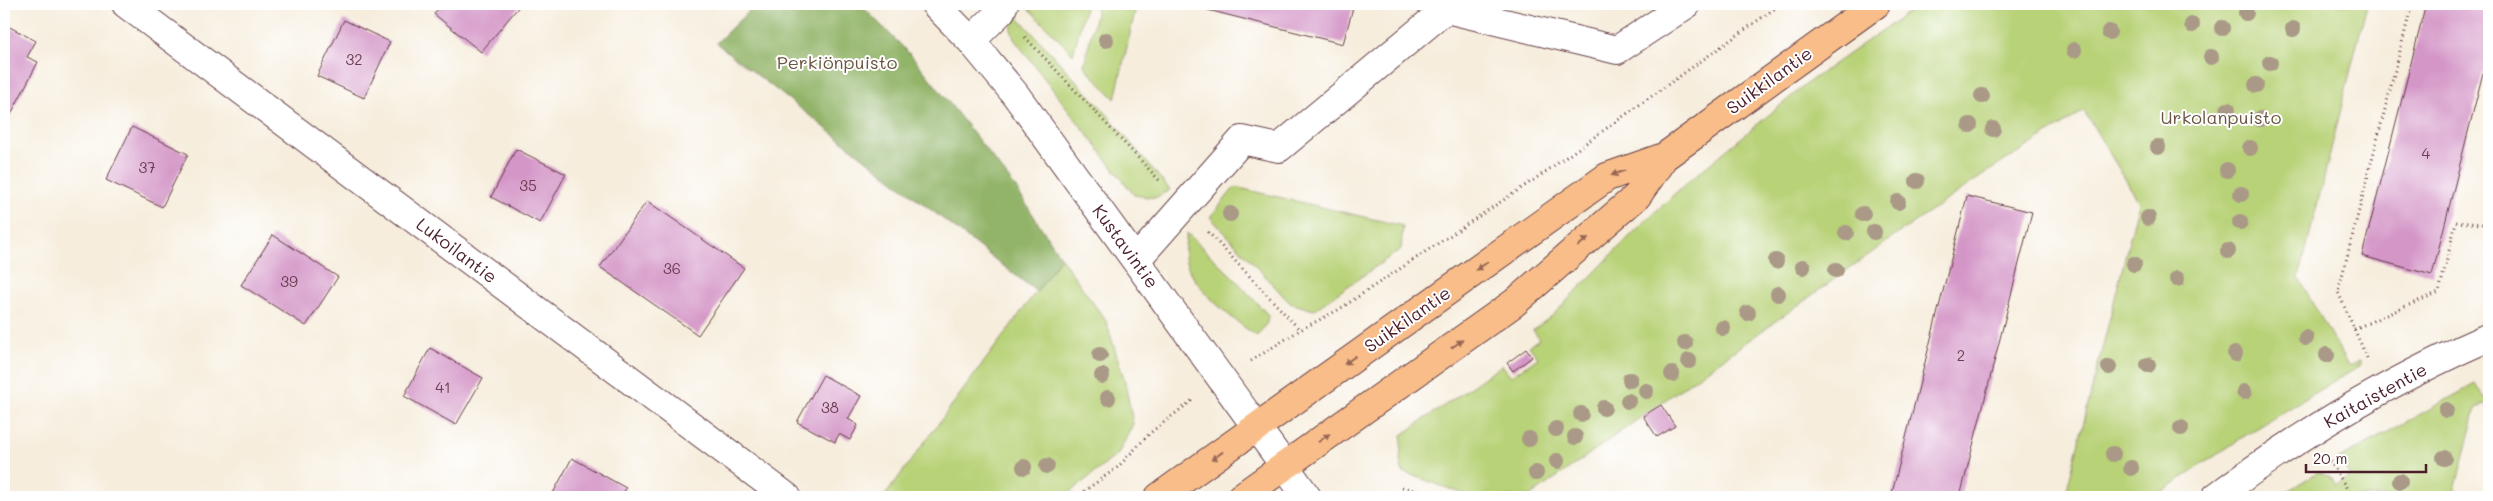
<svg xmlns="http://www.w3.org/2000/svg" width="2493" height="501" font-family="Mali,sans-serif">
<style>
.green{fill:#b8d277;stroke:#817851}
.forest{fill:#92b468;stroke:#6e6a4a}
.building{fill:#d496c7}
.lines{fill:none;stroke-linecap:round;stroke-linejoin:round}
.minor-casing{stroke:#643e46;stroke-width:30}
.major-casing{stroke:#643e46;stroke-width:30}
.path{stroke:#643e46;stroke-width:3;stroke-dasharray:1 4;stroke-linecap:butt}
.minor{stroke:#fff;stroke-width:28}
.major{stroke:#f8bd89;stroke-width:28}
.tree{fill:#aa9987}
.oneway{fill:#986655}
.labels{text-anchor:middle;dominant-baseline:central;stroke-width:4;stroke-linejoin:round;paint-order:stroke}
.number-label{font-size:15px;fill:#6c3d52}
.park-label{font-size:18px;fill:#6b5542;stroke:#fff}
.street-label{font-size:18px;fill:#4a1f2b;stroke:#fff}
</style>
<rect width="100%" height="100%" fill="#fff"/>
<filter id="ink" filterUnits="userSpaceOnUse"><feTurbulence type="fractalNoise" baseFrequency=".02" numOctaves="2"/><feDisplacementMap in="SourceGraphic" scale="10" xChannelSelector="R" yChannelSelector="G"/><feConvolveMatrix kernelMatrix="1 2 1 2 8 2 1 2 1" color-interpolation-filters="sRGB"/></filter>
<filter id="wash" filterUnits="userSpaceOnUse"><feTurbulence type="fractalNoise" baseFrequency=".0096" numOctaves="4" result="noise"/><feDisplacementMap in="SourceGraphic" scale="20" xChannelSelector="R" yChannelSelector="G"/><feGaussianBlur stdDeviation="1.12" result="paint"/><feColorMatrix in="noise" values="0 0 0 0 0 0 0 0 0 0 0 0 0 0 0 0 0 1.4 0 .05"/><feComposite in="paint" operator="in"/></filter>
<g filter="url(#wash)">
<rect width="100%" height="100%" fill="#f6eddc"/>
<path class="green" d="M 1028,4 L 1086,4 L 1073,54 L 1027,7 Z
M 1098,4 L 1119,4 L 1136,7 L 1115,99 L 1084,66 Z
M 1920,4 L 2367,4 L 2299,278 L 2348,366 L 2360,361 L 2360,365 L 2246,435 L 2154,497 L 2065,497 L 2139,202 L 2084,111 L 1992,169 L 1902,231 L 1529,497 L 1472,497 L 1403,472 L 1400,461 L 1402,435 L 1502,365 L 1511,376 L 1538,358 L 1529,346 L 1539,339 L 1533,330 L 1552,316 L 1636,230 L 1684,185 L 1810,81 Z
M 1015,14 L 1106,113 L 1170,190 L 1155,198 L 1134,195 L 1014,39 L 1011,29 Z
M 1235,187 L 1403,226 L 1401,249 L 1314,310 L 1290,303 L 1210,217 Z
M 1187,233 L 1235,279 L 1268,315 L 1267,323 L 1257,336 C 1234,321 1189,285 1185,257 C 1184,249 1186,240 1187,233 Z
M 1061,258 L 1106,321 L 1125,382 L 1133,424 L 1118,454 L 1064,497 L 884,497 Z
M 2475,384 L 2489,402 L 2476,408 L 2453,497 L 2278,497 L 2318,472 L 2332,479 L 2336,485 L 2350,477 L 2339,459 Z"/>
<path class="forest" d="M 756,4 L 860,4 L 913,57 L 1013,184 L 1061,258 L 1037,292 L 716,43 Z"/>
<g id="blocks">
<path class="building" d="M 442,4 L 521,4 L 481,52 L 434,14 Z
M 1184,4 L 1354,4 L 1343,44 Z
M 2426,4 L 2489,4 L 2489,49 L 2432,275 L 2362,256 Z
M 344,20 L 390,42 L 364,98 L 317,76 Z
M 4,24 L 36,41 L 27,57 L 38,62 L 10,116 L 4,113 Z
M 132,127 L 188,154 L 162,207 L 106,180 Z
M 516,149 L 566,174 L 540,223 L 491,197 Z
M 1967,196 L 2032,212 L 1960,497 L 1891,497 Z
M 647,201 L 744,268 L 698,335 L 600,267 Z
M 273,235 L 338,277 L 306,326 L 241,285 Z
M 430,348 L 483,378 L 456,425 L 404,396 Z
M 1526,349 L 1532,357 L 1513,371 L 1507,363 Z
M 823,375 L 861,396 L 848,419 L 858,425 L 850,440 L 839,434 L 835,442 L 797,422 Z
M 1661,405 L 1675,426 L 1657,437 L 1643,416 Z
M 572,458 L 626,488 L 621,497 L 551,497 Z"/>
</g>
</g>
<g filter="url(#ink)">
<use href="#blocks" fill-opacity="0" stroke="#643e46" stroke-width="1"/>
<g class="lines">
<defs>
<path id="minor" d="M 126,4 L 787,497
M 935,4 L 971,41 L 1015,94 L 1307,497
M 971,41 L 1001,11 L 1004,4
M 1136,260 L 1242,140 L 1279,148 L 1446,9 L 1617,50 L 1687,4
M 2216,497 C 2300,434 2393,379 2489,337"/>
<path id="major" d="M 1159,497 L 1607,177 L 1664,157 L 1876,4
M 1241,497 L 1514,303 L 1637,196 L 1664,157"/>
</defs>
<use href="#minor" class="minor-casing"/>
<use href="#major" class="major-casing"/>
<path class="path" d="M 1025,37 L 1159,180
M 1208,232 L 1300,330
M 2354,329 L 2439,292 L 2456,222 L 2482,224
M 2367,358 L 2338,292 L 2412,4
M 1251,361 L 1300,330 L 1338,310 L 1541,175 L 1781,4
M 2330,461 L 2352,497
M 1402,487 L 1442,497
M 1076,497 L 1118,467 L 1150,433 L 1194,399"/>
<use href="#minor" class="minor"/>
<use href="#major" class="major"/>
</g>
<g class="tree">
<circle cx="2246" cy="13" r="8"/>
<circle cx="2192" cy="25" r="8"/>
<circle cx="2222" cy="28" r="8"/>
<circle cx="2293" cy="29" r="8"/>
<circle cx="2109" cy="32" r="8"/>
<circle cx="1106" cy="40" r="8"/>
<circle cx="2074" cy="50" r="8"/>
<circle cx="2211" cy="57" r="8"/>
<circle cx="2270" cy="63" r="8"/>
<circle cx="2256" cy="85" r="8"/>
<circle cx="1982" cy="96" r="8"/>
<circle cx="2228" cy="110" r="8"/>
<circle cx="2260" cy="119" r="8"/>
<circle cx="1970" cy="125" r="8"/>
<circle cx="1993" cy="129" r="8"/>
<circle cx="2158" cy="147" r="8"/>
<circle cx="2250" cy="148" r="8"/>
<circle cx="2227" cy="170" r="8"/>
<circle cx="1917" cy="181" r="8"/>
<circle cx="2241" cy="194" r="8"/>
<circle cx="1898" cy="202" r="8"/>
<circle cx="1230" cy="214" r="8"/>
<circle cx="1863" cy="214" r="8"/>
<circle cx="2148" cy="218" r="8"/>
<circle cx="2240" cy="222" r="8"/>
<circle cx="1874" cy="232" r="8"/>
<circle cx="1846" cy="233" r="8"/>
<circle cx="2228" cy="251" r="8"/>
<circle cx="1776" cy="261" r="8"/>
<circle cx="2134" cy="264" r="8"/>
<circle cx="1803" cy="267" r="8"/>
<circle cx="1836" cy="270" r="8"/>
<circle cx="2177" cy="279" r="8"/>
<circle cx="1778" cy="294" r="8"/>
<circle cx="1748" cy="313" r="8"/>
<circle cx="1723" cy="328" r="8"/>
<circle cx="2306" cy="338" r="8"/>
<circle cx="1685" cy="343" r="8"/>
<circle cx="2235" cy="354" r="8"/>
<circle cx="1100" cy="355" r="8"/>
<circle cx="2327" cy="355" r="8"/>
<circle cx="1689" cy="361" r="8"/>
<circle cx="2148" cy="365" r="8"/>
<circle cx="2109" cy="367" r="8"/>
<circle cx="1672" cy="374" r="8"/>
<circle cx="1102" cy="376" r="8"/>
<circle cx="1630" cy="380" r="8"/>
<circle cx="1646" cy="391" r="8"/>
<circle cx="2244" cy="392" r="8"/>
<circle cx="1108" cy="398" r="8"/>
<circle cx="1628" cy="401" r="8"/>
<circle cx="1604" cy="408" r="8"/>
<circle cx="2446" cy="410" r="8"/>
<circle cx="1581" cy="414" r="8"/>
<circle cx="2181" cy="428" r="8"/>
<circle cx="1556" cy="429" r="8"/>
<circle cx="1575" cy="437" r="8"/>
<circle cx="1529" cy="439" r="8"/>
<circle cx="2113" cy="454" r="8"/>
<circle cx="2444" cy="458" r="8"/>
<circle cx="1557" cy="461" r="8"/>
<circle cx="1047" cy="466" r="8"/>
<circle cx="1024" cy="467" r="8"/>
<circle cx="2131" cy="468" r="8"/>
<circle cx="1536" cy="473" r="8"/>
<circle cx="2400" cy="481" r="8"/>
</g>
<defs><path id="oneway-solid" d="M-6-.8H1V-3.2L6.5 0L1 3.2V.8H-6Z" transform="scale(1.25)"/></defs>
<g class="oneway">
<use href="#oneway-solid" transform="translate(1618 173) rotate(161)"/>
<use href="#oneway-solid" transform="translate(1583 242) rotate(-41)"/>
<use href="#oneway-solid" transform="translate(1482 266) rotate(145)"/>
<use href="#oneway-solid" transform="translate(1457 344) rotate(-35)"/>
<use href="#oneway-solid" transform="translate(1350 360) rotate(144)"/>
<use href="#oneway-solid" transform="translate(1324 438) rotate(-35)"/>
<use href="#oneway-solid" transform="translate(1217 456) rotate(144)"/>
</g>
</g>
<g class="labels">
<g class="number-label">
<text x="354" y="59">32</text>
<text x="2426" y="153">4</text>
<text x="147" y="167">37</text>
<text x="528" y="185">35</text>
<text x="672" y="268">36</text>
<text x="289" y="281">39</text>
<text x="1961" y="355">2</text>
<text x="443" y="387">41</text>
<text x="830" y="407">38</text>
</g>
<g class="park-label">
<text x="837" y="62">Perkiönpuisto</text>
<text x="2221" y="117">Urkolanpuisto</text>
</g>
<g class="street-label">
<text transform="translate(1769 80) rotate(-36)">Suikkilantie</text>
<text transform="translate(1126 246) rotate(54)">Kustavintie</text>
<text transform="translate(457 250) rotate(37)">Lukoilantie</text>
<text transform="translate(1407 319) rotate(-35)">Suikkilantie</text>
<text transform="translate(2375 395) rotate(-29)">Kaitaistentie</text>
</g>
</g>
<rect width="2493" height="501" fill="none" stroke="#fff" stroke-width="20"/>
<path d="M2306 464v8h120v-8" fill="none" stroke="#4a1f2b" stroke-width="2.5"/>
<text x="2313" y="464" font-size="15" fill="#4a1f2b" stroke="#ffffff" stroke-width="4" paint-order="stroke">20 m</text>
</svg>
